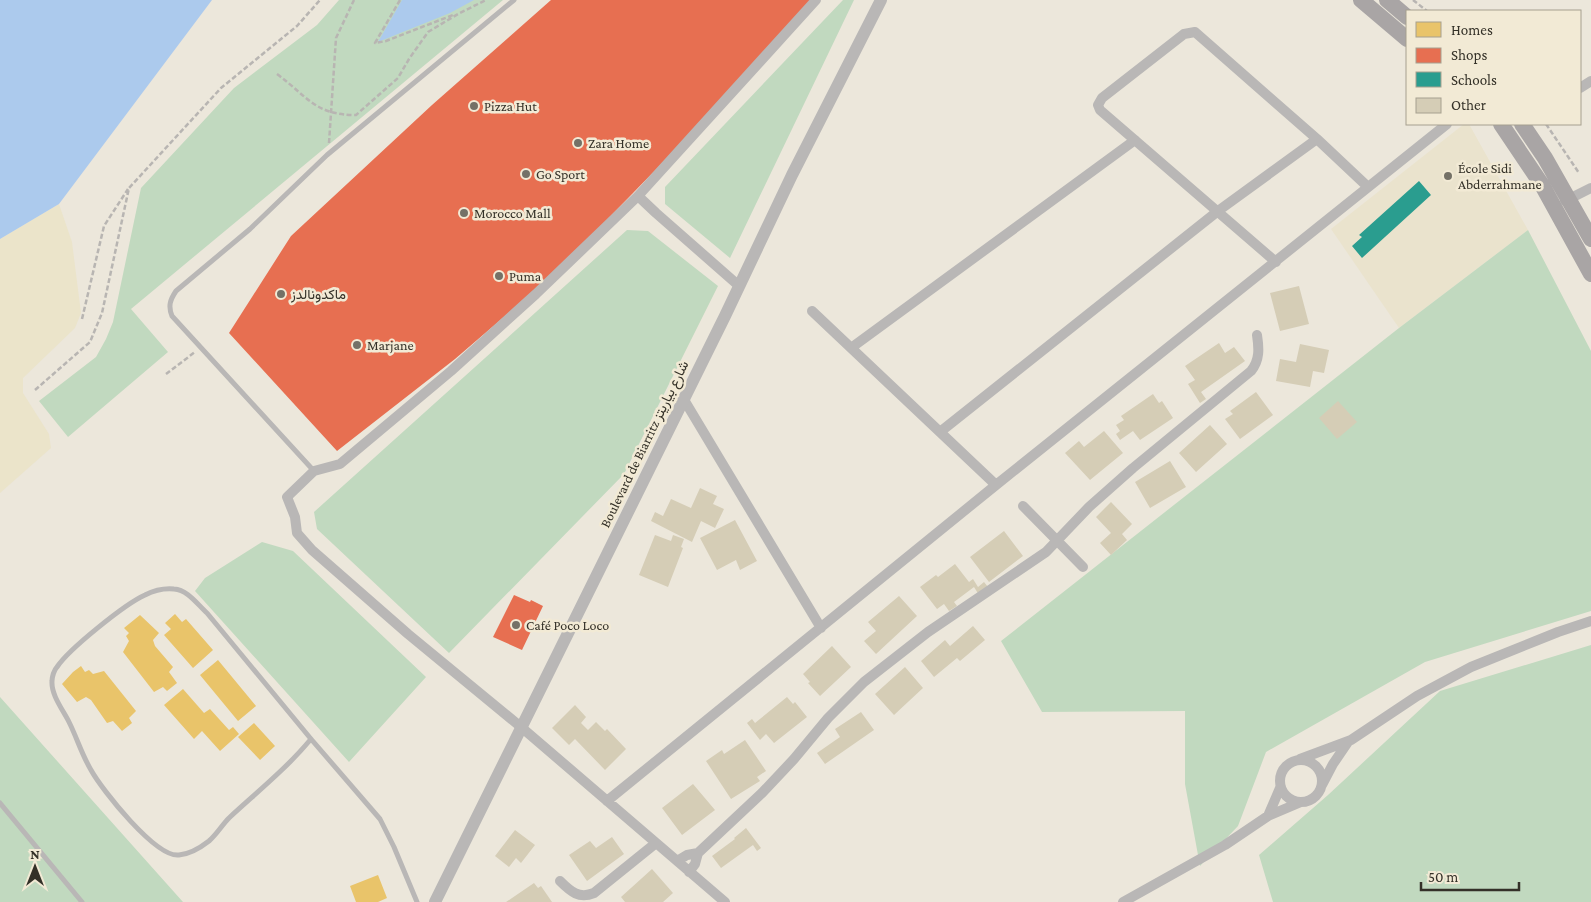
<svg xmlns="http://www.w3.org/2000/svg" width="1591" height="902" font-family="'Crimson Pro',Vazirmatn,serif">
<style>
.built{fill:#eae3cd}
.green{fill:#c1d9bf}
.sand{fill:#ebe4ca}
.water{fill:#accaed}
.homes{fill:#e9c46a}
.shops{fill:#e76f51}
.schools{fill:#2a9d8f}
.building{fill:#d5cdb6}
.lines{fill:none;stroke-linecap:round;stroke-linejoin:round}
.path{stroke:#b8b5b2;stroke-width:2.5;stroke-dasharray:5 2.5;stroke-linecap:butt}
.service{stroke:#b9b7b6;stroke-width:5}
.minor{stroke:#b9b7b6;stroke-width:10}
.tertiary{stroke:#b9b7b6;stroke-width:12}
.primary{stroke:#a9a5a5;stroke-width:16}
.poi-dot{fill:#747167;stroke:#f2ead5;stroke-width:2}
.labels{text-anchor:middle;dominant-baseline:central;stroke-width:5;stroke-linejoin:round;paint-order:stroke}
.poi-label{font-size:14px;fill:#343128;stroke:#f2ead5;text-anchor:start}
.street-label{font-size:14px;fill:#343128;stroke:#f2ead5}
</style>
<rect width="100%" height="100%" fill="#ece7db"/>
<path class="built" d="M 1464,124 L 1469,124 L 1528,230 L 1399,328 L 1331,229 Z"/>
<path class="green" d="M 339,0 L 503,0 L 131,309 L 168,352 L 68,437 L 39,401 L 96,357 L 106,339 L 113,322 L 141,188 L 234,88 L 317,25 Z
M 843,0 L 854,0 L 730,258 L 665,204 L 665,187 Z
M 627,230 L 648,231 L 718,286 L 624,474 L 449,653 L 317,529 L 314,512 Z
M 1528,230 L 1591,351 L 1591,611 L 1425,662 L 1266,752 L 1238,826 L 1200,866 L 1185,784 L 1185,711 L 1042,712 L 1001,641 L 1399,328 Z
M 262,542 L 293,551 L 426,677 L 349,762 L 195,591 L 205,578 Z
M 1591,645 L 1591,902 L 1273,902 L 1259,855 L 1328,795 L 1440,691 Z
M 0,697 L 183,902 L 0,902 Z"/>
<path class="sand" d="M 59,204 L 72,242 L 81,313 L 75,328 L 23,378 L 23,393 L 49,434 L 51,448 L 0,493 L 0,239 Z"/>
<path class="water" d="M 0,0 L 212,0 L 59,204 L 0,239 Z
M 402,0 L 474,0 L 450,13 L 378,42 Z"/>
<path class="homes" d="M 175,614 L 182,622 L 186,619 L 213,650 L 193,668 L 164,635 L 171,629 L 165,623 Z
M 140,615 L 159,633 L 153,640 L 155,646 L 173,667 L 169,672 L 177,683 L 167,691 L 163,687 L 154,692 L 123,652 L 129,641 L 126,636 L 129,633 L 124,628 Z
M 218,660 L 256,706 L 238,721 L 200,675 Z
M 81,666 L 85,672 L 89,670 L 93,674 L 104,671 L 136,711 L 129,718 L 132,723 L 122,731 L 113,721 L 107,723 L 91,700 L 86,697 L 77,702 L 62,684 L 73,672 Z
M 183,689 L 204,713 L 210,709 L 229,730 L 233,727 L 239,734 L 220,751 L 202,731 L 194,739 L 164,705 Z
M 254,723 L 275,746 L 260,760 L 238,737 Z
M 378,875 L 387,898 L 378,902 L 356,902 L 350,886 Z"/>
<path class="shops" d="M 551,0 L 811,0 L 674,151 L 553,275 L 455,359 L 337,451 L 229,333 L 291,236 L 432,105 Z
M 514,595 L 530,602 L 531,600 L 543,606 L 522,650 L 493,637 Z"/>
<path class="schools" d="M 1419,181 L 1431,195 L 1362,258 L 1352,246 L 1362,237 L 1359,235 Z"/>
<path class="building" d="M 1299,286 L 1309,324 L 1280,331 L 1270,293 Z
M 1219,343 L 1225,353 L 1234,347 L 1245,361 L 1201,392 L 1206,399 L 1200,403 L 1188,384 L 1195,380 L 1185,366 Z
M 1300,344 L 1329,350 L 1324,373 L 1313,371 L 1310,387 L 1276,381 L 1280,359 L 1296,362 Z
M 1256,392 L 1273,415 L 1240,439 L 1225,419 L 1233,414 L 1230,411 Z
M 1153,394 L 1159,403 L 1162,401 L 1173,418 L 1140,440 L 1133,431 L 1120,440 L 1116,434 L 1120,431 L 1116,425 L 1124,420 L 1121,416 Z
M 1338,401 L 1357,422 L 1337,439 L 1319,418 Z
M 1210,425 L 1227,444 L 1196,472 L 1179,453 Z
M 1104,431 L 1123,453 L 1090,480 L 1065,453 L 1079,441 L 1084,447 Z
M 1170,461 L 1186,487 L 1150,508 L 1135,482 Z
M 700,488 L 717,496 L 713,504 L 724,509 L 715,528 L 701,521 L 692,542 L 651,521 L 655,512 L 663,516 L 671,499 L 691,508 Z
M 1111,502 L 1132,524 L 1122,534 L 1127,540 L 1111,555 L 1100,543 L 1111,533 L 1096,517 Z
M 735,520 L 757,561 L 740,570 L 736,560 L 717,570 L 700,538 Z
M 1004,531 L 1023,556 L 989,582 L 970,557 Z
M 655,535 L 671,541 L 673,535 L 684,539 L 681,547 L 683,548 L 668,587 L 639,575 Z
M 955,564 L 969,582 L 973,579 L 978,587 L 984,582 L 988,587 L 979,595 L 974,587 L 954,602 L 957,606 L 949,611 L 944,604 L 937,609 L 920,587 L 936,575 L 938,577 Z
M 899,596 L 917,616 L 876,654 L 864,641 L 876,631 L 868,622 Z
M 973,626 L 985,640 L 960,661 L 957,658 L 934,677 L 921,661 L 945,640 L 950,646 Z
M 832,646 L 851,667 L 820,696 L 808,683 L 810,682 L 803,674 Z
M 905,667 L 923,688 L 894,715 L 875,694 Z
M 787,697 L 793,704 L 795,702 L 807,717 L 774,743 L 766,734 L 760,740 L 747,723 L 752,719 L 755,723 Z
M 575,705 L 586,717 L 581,723 L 588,730 L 596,722 L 605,731 L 607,729 L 626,749 L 605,770 L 575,739 L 569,745 L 552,728 Z
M 861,712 L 874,730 L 825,764 L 817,753 L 840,737 L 835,729 Z
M 745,740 L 766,771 L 757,777 L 760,781 L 731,799 L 706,761 L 722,750 L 724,754 Z
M 693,784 L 715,810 L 682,835 L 662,808 Z
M 746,828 L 761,848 L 757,851 L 753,845 L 721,868 L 712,856 L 735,839 L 734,838 Z
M 515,830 L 535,845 L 521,863 L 516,858 L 509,867 L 495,856 Z
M 612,837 L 624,854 L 587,881 L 569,855 L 590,841 L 596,848 Z
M 652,869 L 673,893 L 663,902 L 625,902 L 621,897 Z
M 534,883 L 538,888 L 541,886 L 552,902 L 506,902 Z"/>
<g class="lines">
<path class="path" d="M 400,0 L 375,43 L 386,41 L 453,15
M 1413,0 L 1427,11
M 277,74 C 308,97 315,115 356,115 L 398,78 L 409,59 L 428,32 L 458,14 L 486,0
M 1546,124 L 1579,173
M 329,143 L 336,38 L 354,0
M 82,319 L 104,226 L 128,189
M 166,374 L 195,352
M 35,390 L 90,342 L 102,313 L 129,188 L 221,88 L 297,26 L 320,0"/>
<path class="service" d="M 314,471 L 172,316 C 168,306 170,300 176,291 L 250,229 L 327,155 L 514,0
M 311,739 C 286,769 257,792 229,818 C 222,825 217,834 209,841 C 200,848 191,854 179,855 C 156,858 102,790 91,770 C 82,755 77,738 69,722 C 63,710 51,695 52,681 C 52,677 54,670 57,667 C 69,649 125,604 145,595 C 153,591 164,588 174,589 C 188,590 197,604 207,613 L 311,739 L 380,819 L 394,847 L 417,902
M 0,803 L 82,902"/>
<path class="minor" d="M 1580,88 L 1591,81
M 638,196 L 656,213 L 738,285
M 1565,201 L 1591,188
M 1276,262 L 1100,110 L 1098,105 L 1102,98 L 1184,34 L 1195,32 L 1317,139 L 1368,187
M 812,311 L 996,485
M 851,348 L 1135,140
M 683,398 L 821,628
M 940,432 L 1218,211 L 1317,139
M 1023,506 L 1083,567
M 1300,759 L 1351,740 L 1417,696 L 1471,667 L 1558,632 L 1591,621
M1280 781a21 21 0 1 1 42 0a21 21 0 1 1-42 0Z
M 1322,785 L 1333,764 L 1348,742
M 607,801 L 996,485 L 1447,124
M 1268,816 L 1280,788
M 677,861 L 687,855 L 698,853
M 689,872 L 695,864 L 698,853 L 762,793 L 794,759 L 828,718 L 864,682 L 928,632 L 1046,552 L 1089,507 L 1133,468 L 1251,371 C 1260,360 1259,348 1257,335
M 560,881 C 571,892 579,899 594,893 L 656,843
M 725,902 L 521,727 L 408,634 L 312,550 L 297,533 L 295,517 L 287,497 L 314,471 L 340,464 L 451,371 L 536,294 L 638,196 L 816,0
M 1123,902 L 1225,845 L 1268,816 L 1301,802"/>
<path class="tertiary" d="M 435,902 L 725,316 L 792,175 L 881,0"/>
<path class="primary" d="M 1361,0 L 1407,39
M 1387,0 L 1407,17
M 1501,124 L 1542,185 L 1591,274
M 1522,124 L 1545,158 L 1591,239"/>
</g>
<g class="poi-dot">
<circle cx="474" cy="106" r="5"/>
<circle cx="578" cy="143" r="5"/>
<circle cx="526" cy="174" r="5"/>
<circle cx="1448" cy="176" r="5"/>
<circle cx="464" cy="213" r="5"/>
<circle cx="499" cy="276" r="5"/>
<circle cx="281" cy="294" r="5"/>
<circle cx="357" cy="345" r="5"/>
<circle cx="516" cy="625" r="5"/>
</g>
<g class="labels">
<g class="poi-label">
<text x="484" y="106">Pizza Hut</text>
<text x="588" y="143">Zara Home</text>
<text x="1458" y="168">École Sidi<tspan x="1458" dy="16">Abderrahmane</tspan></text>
<text x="536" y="174">Go Sport</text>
<text x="474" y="213">Morocco Mall</text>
<text x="509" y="276">Puma</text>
<text x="291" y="294">ماكدونالدز</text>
<text x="367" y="345">Marjane</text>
<text x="526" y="625">Café Poco Loco</text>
</g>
<g class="street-label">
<text transform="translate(644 444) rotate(-64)">Boulevard de Biarritz شارع بياريتز</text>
</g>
</g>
<rect x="1406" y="10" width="175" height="115" fill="#f2ead5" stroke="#a6a090"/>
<rect x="1416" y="22" width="25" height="15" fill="#e9c46a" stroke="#a6a090"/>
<text x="1451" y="35" font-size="15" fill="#343128">Homes</text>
<rect x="1416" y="48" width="25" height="15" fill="#e76f51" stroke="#a6a090"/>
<text x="1451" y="60" font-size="15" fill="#343128">Shops</text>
<rect x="1416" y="72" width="25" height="15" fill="#2a9d8f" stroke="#a6a090"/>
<text x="1451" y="85" font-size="15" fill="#343128">Schools</text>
<rect x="1416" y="98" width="25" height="15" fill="#d5cdb6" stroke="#a6a090"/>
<text x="1451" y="110" font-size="15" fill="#343128">Other</text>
<g transform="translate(35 867)" stroke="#f2ead5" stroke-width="4" paint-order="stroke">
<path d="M0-4L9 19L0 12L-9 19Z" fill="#343128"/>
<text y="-8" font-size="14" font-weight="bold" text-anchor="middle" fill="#343128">N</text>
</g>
<path d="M1421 882v8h98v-8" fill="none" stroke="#343128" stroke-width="2.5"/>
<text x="1428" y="882" font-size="15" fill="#343128" stroke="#f2ead5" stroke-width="4" paint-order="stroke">50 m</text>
</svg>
